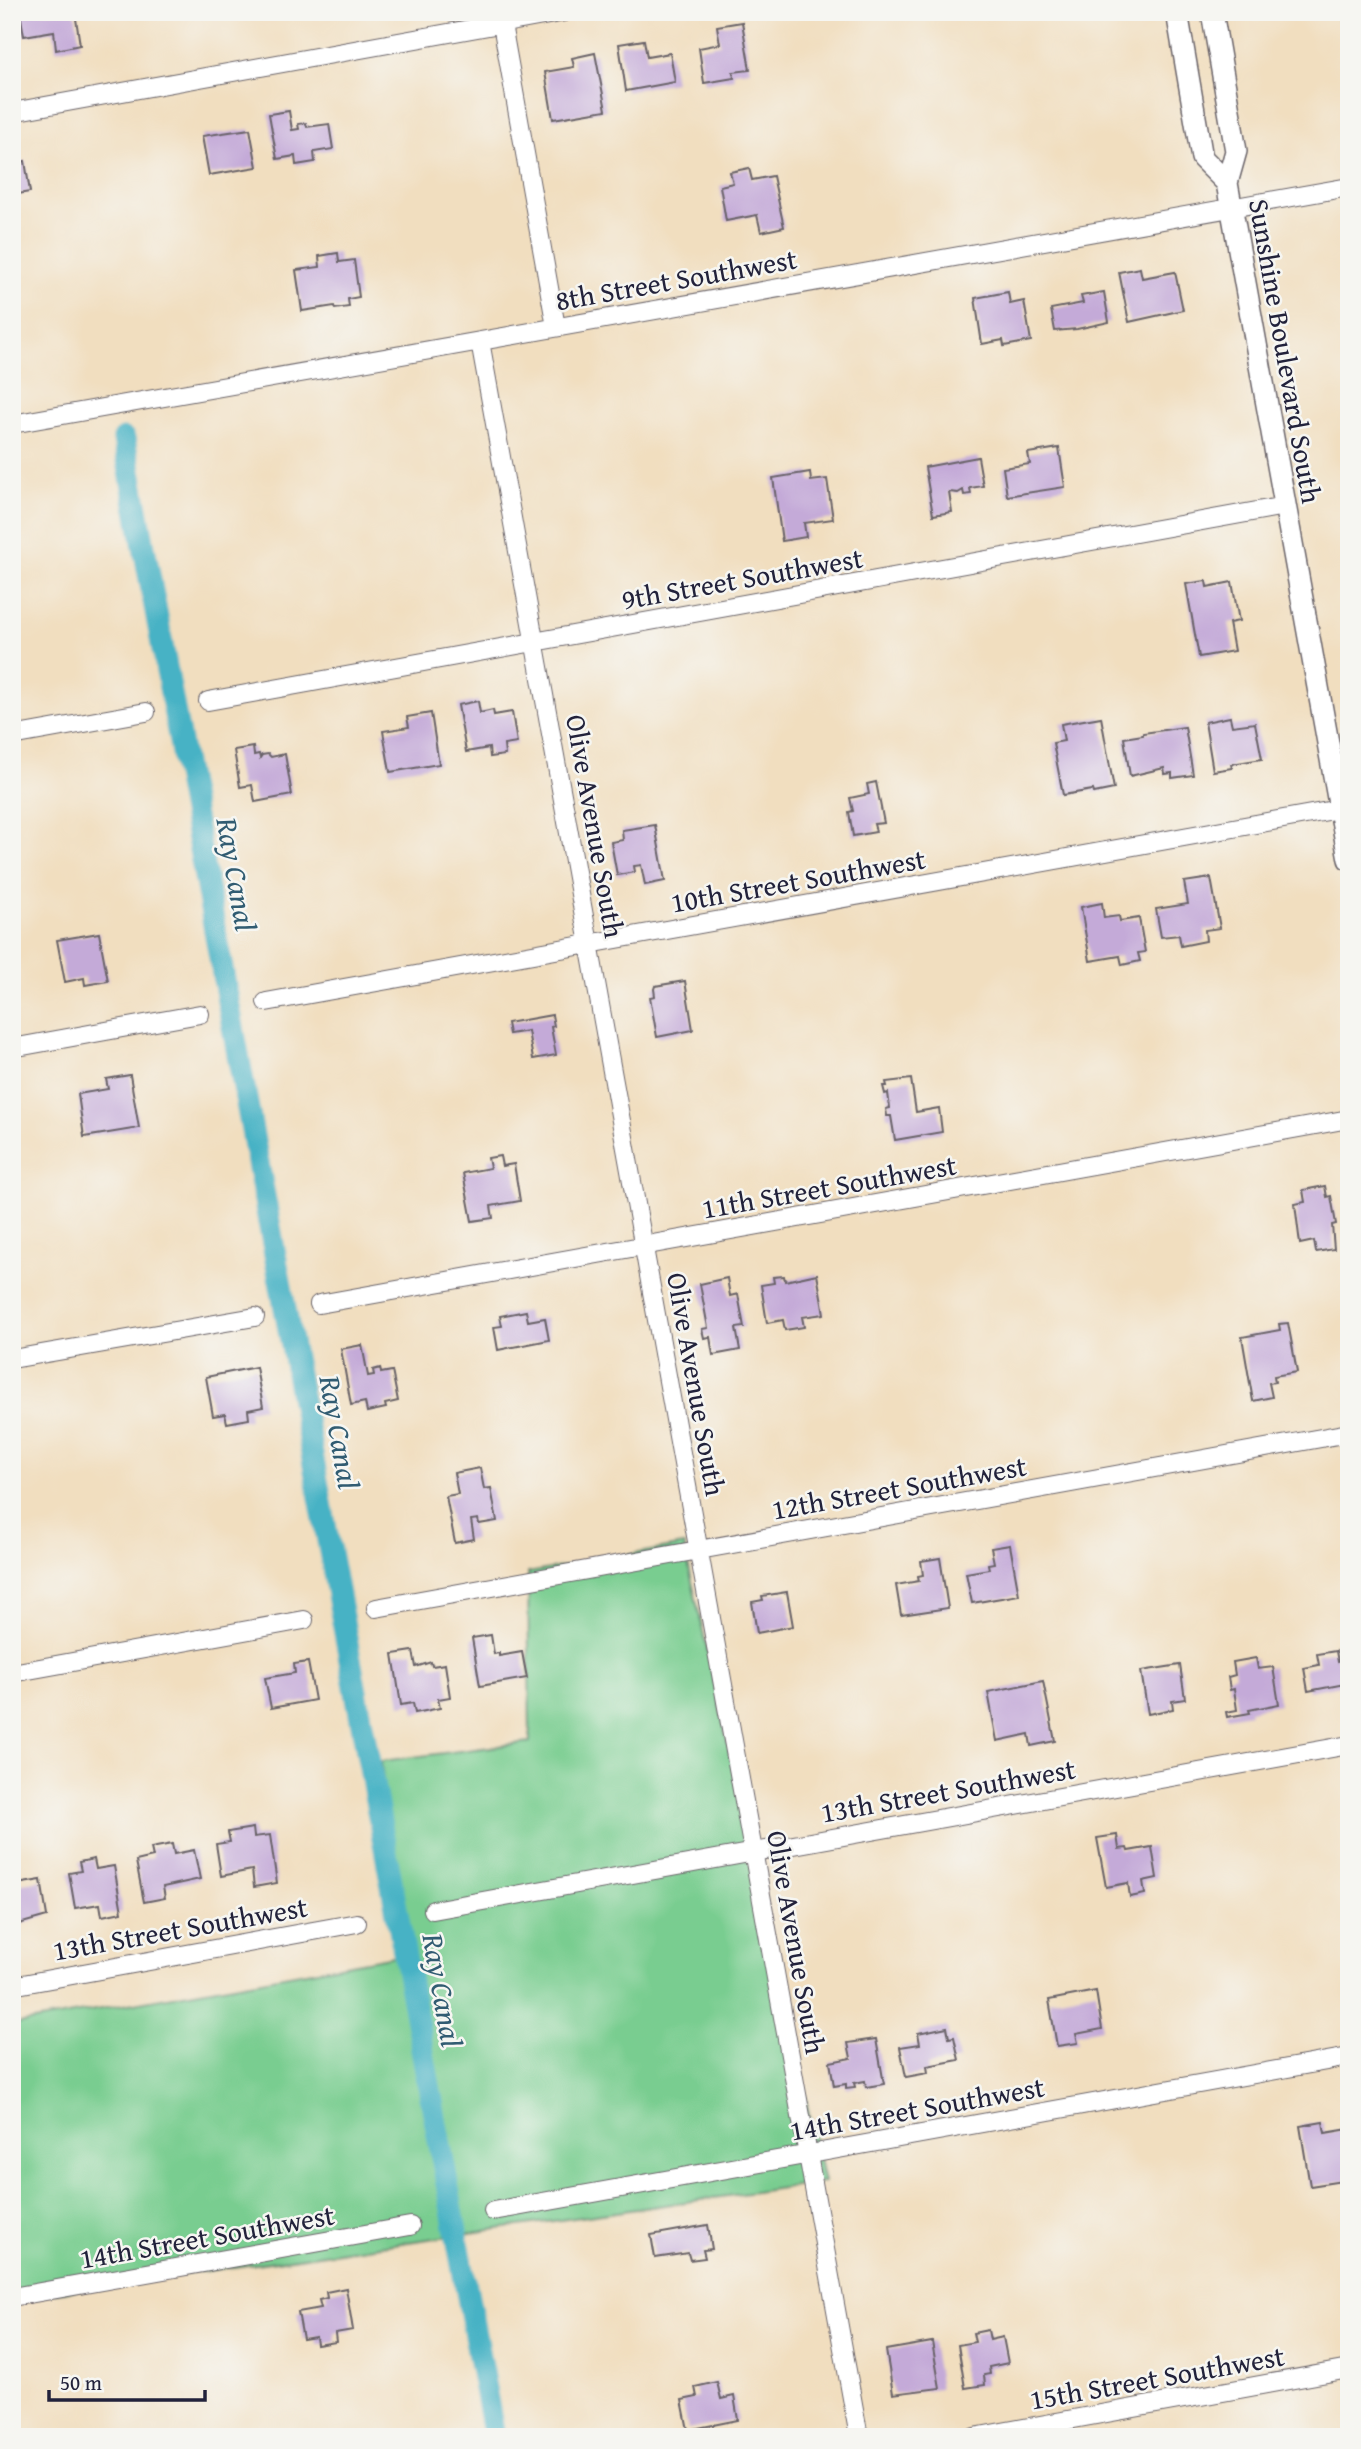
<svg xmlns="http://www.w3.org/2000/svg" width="1361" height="2449" font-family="'Gentium Book Plus',serif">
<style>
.grass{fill:#79cd90;stroke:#4e7866;stroke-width:2}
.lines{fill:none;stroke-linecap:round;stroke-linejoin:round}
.canal{stroke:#47b2c5;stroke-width:23}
.building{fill:#c4aad8}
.minor-casing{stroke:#6a6469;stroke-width:20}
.tertiary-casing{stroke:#6a6469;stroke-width:24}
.minor{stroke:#fff;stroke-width:18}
.tertiary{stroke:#fff;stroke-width:21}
.labels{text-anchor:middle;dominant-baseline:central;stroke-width:5;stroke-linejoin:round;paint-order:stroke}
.street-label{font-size:28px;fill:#22223b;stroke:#f6f6f2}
.water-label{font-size:30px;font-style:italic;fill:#315c72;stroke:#f6f6f2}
</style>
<rect width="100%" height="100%" fill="#f6f6f2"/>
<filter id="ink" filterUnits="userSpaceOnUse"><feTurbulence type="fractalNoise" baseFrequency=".0143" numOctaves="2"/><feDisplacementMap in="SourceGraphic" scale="14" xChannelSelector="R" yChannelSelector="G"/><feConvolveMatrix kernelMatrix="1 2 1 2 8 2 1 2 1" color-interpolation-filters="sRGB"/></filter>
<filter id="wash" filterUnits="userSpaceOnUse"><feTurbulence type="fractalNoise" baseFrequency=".00686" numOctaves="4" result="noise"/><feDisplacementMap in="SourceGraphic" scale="28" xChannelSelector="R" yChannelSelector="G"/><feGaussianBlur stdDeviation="1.57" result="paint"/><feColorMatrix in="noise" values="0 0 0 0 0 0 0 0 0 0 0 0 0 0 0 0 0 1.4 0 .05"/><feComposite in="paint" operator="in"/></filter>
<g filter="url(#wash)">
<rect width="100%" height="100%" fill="#f1debf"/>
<path class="grass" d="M 684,1545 L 824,2182 L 12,2299 L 12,2025 L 400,1955 L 381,1761 L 530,1742 L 528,1573 Z"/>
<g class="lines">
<path class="canal" d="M 1348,12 L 1349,17
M 124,439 L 494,2437"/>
</g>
<g id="blocks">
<path class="building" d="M 20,12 L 75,12 L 80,45 L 56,50 L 54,31 L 24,36 Z
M 742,22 L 750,70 L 733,72 L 734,78 L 704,83 L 699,48 L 720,44 L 717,26 Z
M 644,40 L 647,57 L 670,53 L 675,82 L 626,91 L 619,44 Z
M 595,53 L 606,110 L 553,119 L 545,72 L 574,67 L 572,58 Z
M 289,111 L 292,130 L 299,129 L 298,124 L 306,123 L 307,127 L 329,124 L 333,149 L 314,152 L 315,162 L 296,165 L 295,156 L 277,159 L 269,114 Z
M 250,129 L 257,167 L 209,175 L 202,136 Z
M 25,161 L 30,192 L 12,195 L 12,163 Z
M 749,168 L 752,180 L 773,176 L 784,227 L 761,232 L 757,215 L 726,221 L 720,186 L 733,183 L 730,172 Z
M 338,253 L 339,262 L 354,260 L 359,297 L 348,299 L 349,307 L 335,309 L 334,306 L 302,311 L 296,270 L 320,267 L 319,256 Z
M 1140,268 L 1142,278 L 1175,272 L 1183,310 L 1129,322 L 1119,272 Z
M 1008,292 L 1010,304 L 1024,301 L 1031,341 L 1004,346 L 1003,340 L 982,344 L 975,298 Z
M 1104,292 L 1109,322 L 1077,329 L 1055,331 L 1051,309 L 1083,303 L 1081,296 Z
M 1059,448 L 1065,487 L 1007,496 L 1003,468 L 1030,464 L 1028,453 Z
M 978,457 L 983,486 L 970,488 L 971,494 L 964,495 L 963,490 L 958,493 L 949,492 L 952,512 L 933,515 L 925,467 Z
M 810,472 L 811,481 L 827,479 L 833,519 L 804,523 L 806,537 L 782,541 L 773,478 Z
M 1206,581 L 1207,587 L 1232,582 L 1239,621 L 1229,623 L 1234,651 L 1199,657 L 1186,584 Z
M 478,701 L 480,713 L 493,710 L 494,715 L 512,712 L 517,743 L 504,745 L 505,755 L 490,757 L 489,748 L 466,752 L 458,705 Z
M 431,713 L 439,764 L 390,772 L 383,731 L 409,727 L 407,717 Z
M 1101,717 L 1114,789 L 1094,793 L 1093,790 L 1063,795 L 1053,743 L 1064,741 L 1061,724 Z
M 1230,717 L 1232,726 L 1255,723 L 1262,759 L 1231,764 L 1232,768 L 1213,771 L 1205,722 Z
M 1185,727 L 1193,775 L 1172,778 L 1172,773 L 1165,774 L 1164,768 L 1130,776 L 1124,738 L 1143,735 L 1143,733 Z
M 253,747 L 254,755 L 259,754 L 260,758 L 262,755 L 268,754 L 271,757 L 285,754 L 292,795 L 255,802 L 252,785 L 240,787 L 234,750 Z
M 876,782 L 884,823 L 874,824 L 876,832 L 853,836 L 849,812 L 853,811 L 850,798 L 869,794 L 867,784 Z
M 655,825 L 665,881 L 645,885 L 641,865 L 634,866 L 635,872 L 617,875 L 611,842 L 623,840 L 622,830 Z
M 1211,878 L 1220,928 L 1205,930 L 1206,941 L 1181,946 L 1179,935 L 1161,937 L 1156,909 L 1188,904 L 1184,882 Z
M 1102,903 L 1104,918 L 1119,916 L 1120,921 L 1139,918 L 1145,952 L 1138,953 L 1140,961 L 1122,965 L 1120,956 L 1090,961 L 1081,907 Z
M 99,933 L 108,981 L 85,985 L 84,978 L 65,982 L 57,940 Z
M 685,981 L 693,1030 L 657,1037 L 650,997 L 655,996 L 654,989 L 655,986 Z
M 552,1015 L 554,1026 L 551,1027 L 556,1055 L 533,1059 L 528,1031 L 509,1034 L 507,1023 Z
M 130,1075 L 139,1128 L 84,1137 L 78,1094 L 108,1089 L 106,1079 Z
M 911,1079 L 916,1112 L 939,1108 L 942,1132 L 895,1140 L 891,1116 L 887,1116 L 886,1109 L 890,1108 L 888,1093 L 885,1094 L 883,1086 L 887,1086 L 886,1082 Z
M 500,1156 L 502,1166 L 514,1164 L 520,1201 L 491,1206 L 493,1218 L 472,1221 L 463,1173 L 490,1168 L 488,1158 Z
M 1325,1186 L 1327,1197 L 1331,1196 L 1336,1224 L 1332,1225 L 1334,1249 L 1316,1252 L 1314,1241 L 1300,1244 L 1295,1204 L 1305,1202 L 1303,1190 Z
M 817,1274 L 824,1314 L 802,1317 L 804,1327 L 785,1330 L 783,1320 L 767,1323 L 761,1285 L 774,1283 L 773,1277 L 784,1276 L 785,1281 Z
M 727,1278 L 730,1296 L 738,1294 L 744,1327 L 736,1328 L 740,1350 L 713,1355 L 710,1337 L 704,1338 L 702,1329 L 708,1328 L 700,1284 Z
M 526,1311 L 528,1321 L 545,1318 L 549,1340 L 498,1350 L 494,1327 L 502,1326 L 500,1316 Z
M 1288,1323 L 1297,1372 L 1274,1376 L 1275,1382 L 1269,1383 L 1272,1397 L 1253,1401 L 1242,1337 L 1280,1330 L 1279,1324 Z
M 362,1345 L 368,1376 L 374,1375 L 373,1370 L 380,1368 L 381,1373 L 392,1371 L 398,1401 L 385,1404 L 386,1408 L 367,1412 L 365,1402 L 351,1405 L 341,1349 Z
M 256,1367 L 263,1407 L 248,1410 L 249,1419 L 227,1423 L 225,1414 L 213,1416 L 206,1377 Z
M 480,1468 L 484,1489 L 491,1488 L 497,1521 L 479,1524 L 478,1519 L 471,1520 L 474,1539 L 455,1543 L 446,1496 L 458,1494 L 454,1473 Z
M 1010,1545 L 1019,1595 L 972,1603 L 966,1573 L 989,1569 L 988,1564 L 994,1563 L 991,1548 Z
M 940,1558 L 948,1608 L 901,1615 L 896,1585 L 919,1581 L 918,1576 L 923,1575 L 921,1561 Z
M 787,1592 L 793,1626 L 757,1633 L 752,1602 L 763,1600 L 762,1596 Z
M 491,1635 L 494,1654 L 499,1653 L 499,1656 L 522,1652 L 527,1678 L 480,1686 L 472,1638 Z
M 413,1651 L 416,1667 L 431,1662 L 432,1666 L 445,1664 L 450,1697 L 438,1699 L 440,1708 L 415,1713 L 413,1703 L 401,1705 L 393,1654 Z
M 1336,1651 L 1338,1662 L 1342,1661 L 1345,1684 L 1308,1691 L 1304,1668 L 1319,1665 L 1317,1654 Z
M 1256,1658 L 1258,1669 L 1273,1667 L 1279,1704 L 1249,1710 L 1250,1713 L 1227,1717 L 1226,1712 L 1237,1710 L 1234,1689 L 1230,1690 L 1228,1677 L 1235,1675 L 1233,1662 Z
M 308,1662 L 315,1700 L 271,1708 L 265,1678 L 295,1673 L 294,1664 Z
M 1180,1665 L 1185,1699 L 1172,1701 L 1173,1709 L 1148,1714 L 1141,1671 Z
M 1043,1681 L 1055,1741 L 1031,1746 L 1029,1734 L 997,1741 L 988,1692 Z
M 253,1828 L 254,1837 L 270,1835 L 277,1883 L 254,1887 L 252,1870 L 221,1876 L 216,1844 L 230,1842 L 228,1832 Z
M 1117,1835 L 1119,1849 L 1127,1848 L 1128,1851 L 1152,1847 L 1157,1878 L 1143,1881 L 1145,1894 L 1130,1897 L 1128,1883 L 1106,1887 L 1097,1838 Z
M 172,1844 L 174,1854 L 194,1850 L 200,1879 L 163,1887 L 165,1898 L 144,1902 L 136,1861 L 153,1857 L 151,1848 Z
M 94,1859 L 96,1869 L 114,1866 L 122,1912 L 102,1916 L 100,1904 L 75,1908 L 69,1873 L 81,1871 L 79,1862 Z
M 16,1874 L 17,1884 L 41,1880 L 47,1916 L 12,1926 L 12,1875 Z
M 1096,1991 L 1102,2029 L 1076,2034 L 1078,2043 L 1057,2046 L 1049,2000 Z
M 947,2027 L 949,2038 L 954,2037 L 959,2060 L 927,2066 L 928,2073 L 906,2077 L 900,2047 L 920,2044 L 918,2033 Z
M 876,2039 L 884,2084 L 866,2087 L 865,2081 L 854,2083 L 855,2087 L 846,2088 L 846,2084 L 834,2086 L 830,2062 L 851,2058 L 848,2043 Z
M 1323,2122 L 1325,2133 L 1349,2129 L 1349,2180 L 1310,2186 L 1300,2126 Z
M 708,2225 L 712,2249 L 703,2250 L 705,2258 L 690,2260 L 688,2253 L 655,2258 L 651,2235 Z
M 346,2288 L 353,2330 L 335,2333 L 336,2342 L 317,2345 L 316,2337 L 303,2339 L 298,2312 L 321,2308 L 319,2300 L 327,2298 L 326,2292 Z
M 988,2330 L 990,2340 L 1003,2337 L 1008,2363 L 989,2367 L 990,2374 L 984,2375 L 985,2385 L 965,2388 L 958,2345 L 975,2342 L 973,2333 Z
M 932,2342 L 940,2388 L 893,2394 L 886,2350 Z
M 717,2382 L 721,2399 L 734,2396 L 738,2420 L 688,2430 L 682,2400 L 697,2397 L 695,2387 Z"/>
</g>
</g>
<g filter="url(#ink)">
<use href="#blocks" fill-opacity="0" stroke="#6a6469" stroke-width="2"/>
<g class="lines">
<defs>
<path id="minor" d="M 500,13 L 556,327
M 12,112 L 565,12
M 480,341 L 859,2437
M 12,424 L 1349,187
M 208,701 L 1285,506
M 12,736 L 146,712
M 266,1002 L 1339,809
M 12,1048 L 200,1014
M 319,1304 L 1349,1119
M 12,1359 L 255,1317
M 376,1608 L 1349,1433
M 12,1673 L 304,1620
M 433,1910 L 1349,1745
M 12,1986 L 357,1923
M 493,2211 L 1349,2057
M 12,2297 L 410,2226
M 974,2437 L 1349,2369"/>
<path id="tertiary" d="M 1177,12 L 1202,158 L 1227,183
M 1212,12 L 1236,151 L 1227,183 L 1349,859"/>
</defs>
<use href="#minor" class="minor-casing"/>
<use href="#tertiary" class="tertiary-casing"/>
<use href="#minor" class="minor"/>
<use href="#tertiary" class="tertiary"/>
</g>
</g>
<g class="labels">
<g class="street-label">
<text transform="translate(676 279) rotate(-10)">8th Street Southwest</text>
<text transform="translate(1286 351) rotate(80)">Sunshine Boulevard South</text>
<text transform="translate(742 578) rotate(-10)">9th Street Southwest</text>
<text transform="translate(596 826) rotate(80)">Olive Avenue South</text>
<text transform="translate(798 880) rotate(-10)">10th Street Southwest</text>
<text transform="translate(829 1186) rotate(-10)">11th Street Southwest</text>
<text transform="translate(697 1384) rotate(80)">Olive Avenue South</text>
<text transform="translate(899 1487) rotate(-10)">12th Street Southwest</text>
<text transform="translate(948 1790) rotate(-10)">13th Street Southwest</text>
<text transform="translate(180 1928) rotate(-10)">13th Street Southwest</text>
<text transform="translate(797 1942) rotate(80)">Olive Avenue South</text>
<text transform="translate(917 2108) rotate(-10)">14th Street Southwest</text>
<text transform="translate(207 2236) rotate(-10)">14th Street Southwest</text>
<text transform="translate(1157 2377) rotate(-10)">15th Street Southwest</text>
</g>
<g class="water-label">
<text transform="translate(237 874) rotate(80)">Ray Canal</text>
<text transform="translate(340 1432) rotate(80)">Ray Canal</text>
<text transform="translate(443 1990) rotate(80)">Ray Canal</text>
</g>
</g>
<rect width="1361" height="2449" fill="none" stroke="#f6f6f2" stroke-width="42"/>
<path d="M49 2390v10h156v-10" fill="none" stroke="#22223b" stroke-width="3.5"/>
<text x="60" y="2390" font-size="21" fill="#22223b" stroke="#f6f6f2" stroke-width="5" paint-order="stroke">50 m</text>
</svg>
